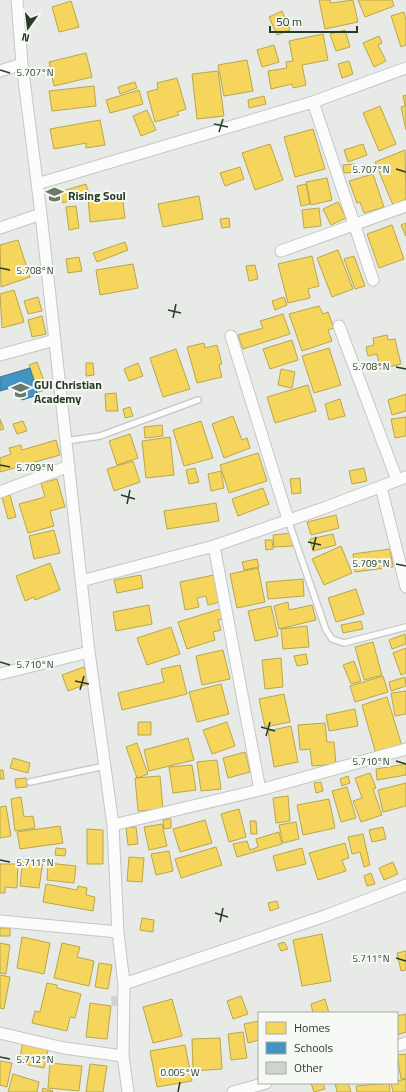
<svg xmlns="http://www.w3.org/2000/svg" width="406" height="1092" font-family="'Titillium Web',sans-serif">
<style>
.homes{fill:#f6d55c;stroke:#b8a74c}
.schools{fill:#4393c3;stroke:#3b7994}
.building{fill:#d0d3cf;stroke:#d0d3cf}
.lines{fill:none;stroke-linecap:round;stroke-linejoin:round}
.lane-casing{stroke:#c4c7c3;stroke-width:8}
.street-casing{stroke:#c4c7c3;stroke-width:13}
.lane{stroke:#fbfcfb;stroke-width:5.5}
.street{stroke:#fbfcfb;stroke-width:11}
.ticks{fill:none;stroke:#273c26;stroke-width:1.5}
.labels{text-anchor:middle;dominant-baseline:central;stroke-width:4;stroke-linejoin:round;paint-order:stroke}
.poi-label{font-size:12px;font-weight:bold;fill:#273c26;stroke:#f6f9f5;text-anchor:start}
.ticks-label{font-size:10px;text-anchor:middle;fill:#273c26;stroke:#f6f9f5;stroke-width:4;stroke-linejoin:round;paint-order:stroke}
</style>
<rect width="100%" height="100%" fill="#e7eae6"/>
<path class="homes" d="M 319,0 L 330,0 L 331,3 L 353,0 L 358,22 L 325,29 Z
M 358,0 L 392,0 L 394,6 L 365,17 Z
M 71,1 L 79,27 L 59,32 L 52,7 Z
M 282,11 L 290,30 L 277,35 L 269,17 Z
M 404,12 L 406,20 L 406,45 L 401,47 L 391,16 Z
M 345,30 L 350,47 L 336,51 L 330,34 Z
M 323,34 L 328,60 L 302,65 L 306,85 L 293,88 L 292,84 L 271,89 L 268,71 L 287,68 L 286,62 L 293,61 L 289,41 Z
M 379,36 L 382,43 L 378,45 L 386,61 L 374,67 L 363,43 Z
M 274,45 L 279,62 L 262,67 L 257,50 Z
M 86,53 L 92,77 L 54,86 L 49,62 Z
M 247,60 L 253,91 L 224,96 L 218,65 Z
M 349,61 L 353,74 L 342,78 L 338,64 Z
M 218,71 L 224,116 L 197,119 L 192,74 Z
M 177,78 L 186,109 L 177,112 L 179,115 L 155,122 L 147,92 L 158,89 L 157,83 Z
M 135,82 L 137,88 L 120,94 L 118,87 Z
M 94,86 L 96,106 L 52,111 L 49,91 Z
M 139,90 L 143,104 L 110,113 L 106,100 Z
M 406,95 L 406,130 L 401,107 L 405,106 L 403,96 Z
M 264,96 L 266,104 L 249,108 L 248,100 Z
M 380,106 L 396,144 L 379,151 L 363,113 Z
M 147,110 L 156,130 L 141,136 L 133,116 Z
M 100,120 L 105,145 L 86,148 L 86,143 L 54,149 L 50,129 Z
M 313,129 L 325,169 L 295,177 L 284,137 Z
M 270,144 L 283,180 L 255,190 L 242,153 Z
M 363,144 L 367,155 L 348,162 L 344,150 Z
M 405,150 L 406,199 L 393,205 L 375,162 Z
M 355,164 L 356,172 L 344,173 L 343,165 Z
M 240,167 L 244,179 L 225,186 L 220,173 Z
M 373,174 L 384,207 L 364,213 L 360,202 L 357,203 L 349,181 Z
M 327,178 L 332,200 L 311,205 L 306,182 Z
M 86,184 L 89,194 L 63,203 L 59,192 Z
M 306,184 L 310,204 L 301,206 L 297,186 Z
M 122,194 L 125,218 L 90,222 L 88,197 Z
M 199,196 L 203,219 L 163,227 L 158,204 Z
M 338,202 L 346,218 L 331,225 L 323,209 Z
M 76,206 L 79,228 L 69,230 L 66,207 Z
M 319,208 L 321,226 L 304,228 L 302,210 Z
M 229,218 L 230,227 L 222,228 L 220,219 Z
M 406,223 L 406,236 L 401,225 Z
M 392,225 L 404,259 L 379,268 L 367,234 Z
M 18,240 L 30,277 L 1,287 L 0,245 Z
M 125,242 L 128,250 L 97,262 L 93,253 Z
M 338,250 L 353,289 L 332,297 L 317,258 Z
M 312,256 L 319,286 L 308,289 L 310,298 L 288,303 L 278,264 Z
M 354,256 L 365,286 L 355,289 L 344,259 Z
M 79,257 L 82,271 L 68,273 L 66,259 Z
M 133,264 L 138,288 L 100,295 L 96,270 Z
M 255,265 L 258,279 L 249,281 L 246,266 Z
M 14,290 L 24,322 L 2,328 L 0,294 Z
M 38,297 L 42,311 L 28,314 L 24,301 Z
M 284,297 L 287,305 L 275,310 L 272,301 Z
M 319,306 L 323,314 L 328,312 L 334,328 L 328,330 L 332,341 L 302,351 L 289,314 Z
M 283,314 L 290,334 L 243,349 L 238,335 L 263,328 L 260,321 Z
M 42,316 L 46,334 L 32,337 L 28,320 Z
M 387,335 L 388,340 L 395,339 L 401,364 L 380,369 L 377,354 L 368,356 L 366,347 L 374,345 L 373,338 Z
M 292,340 L 298,360 L 270,369 L 263,349 Z
M 204,343 L 205,348 L 217,345 L 222,364 L 219,365 L 222,377 L 197,383 L 187,347 Z
M 329,348 L 341,385 L 314,393 L 302,356 Z
M 176,349 L 190,389 L 163,397 L 150,358 Z
M 37,362 L 47,389 L 39,392 L 29,365 Z
M 86,363 L 93,363 L 94,375 L 86,376 Z
M 138,363 L 143,376 L 129,381 L 124,369 Z
M 281,369 L 295,372 L 292,388 L 278,385 Z
M 308,385 L 316,411 L 275,423 L 267,397 Z
M 116,393 L 118,411 L 106,411 L 105,394 Z
M 406,394 L 406,411 L 392,415 L 388,400 Z
M 340,399 L 345,416 L 329,420 L 325,404 Z
M 130,407 L 133,416 L 125,418 L 123,409 Z
M 233,416 L 242,440 L 247,438 L 250,448 L 224,458 L 212,424 Z
M 406,417 L 406,436 L 395,438 L 391,419 Z
M 0,419 L 4,429 L 0,430 Z
M 23,421 L 27,431 L 17,434 L 13,424 Z
M 201,421 L 213,458 L 184,466 L 173,430 Z
M 162,425 L 163,436 L 145,438 L 144,427 Z
M 130,434 L 138,458 L 117,465 L 109,441 Z
M 170,437 L 174,475 L 146,478 L 142,441 Z
M 56,440 L 60,455 L 0,472 L 0,458 L 11,454 L 9,448 L 21,445 L 22,450 Z
M 258,453 L 267,481 L 229,493 L 220,465 Z
M 133,461 L 140,482 L 114,491 L 107,469 Z
M 195,468 L 199,482 L 189,484 L 186,470 Z
M 364,468 L 367,481 L 352,484 L 349,471 Z
M 221,471 L 224,488 L 211,491 L 208,474 Z
M 300,478 L 301,493 L 292,494 L 290,479 Z
M 57,479 L 65,507 L 50,511 L 54,526 L 28,533 L 19,504 L 45,497 L 41,483 Z
M 263,488 L 269,504 L 238,516 L 232,499 Z
M 10,495 L 16,517 L 8,519 L 2,497 Z
M 216,503 L 219,521 L 167,529 L 164,511 Z
M 336,515 L 339,528 L 311,535 L 307,522 Z
M 54,530 L 60,553 L 34,559 L 29,536 Z
M 292,533 L 293,546 L 274,547 L 273,535 Z
M 333,534 L 336,545 L 313,551 L 310,539 Z
M 265,540 L 272,540 L 273,549 L 266,550 Z
M 341,546 L 352,573 L 324,585 L 312,559 Z
M 390,549 L 393,567 L 355,572 L 353,554 Z
M 257,559 L 259,567 L 244,570 L 242,562 Z
M 50,563 L 60,590 L 35,600 L 34,597 L 25,601 L 16,576 Z
M 258,568 L 265,602 L 237,608 L 230,574 Z
M 141,575 L 143,588 L 117,593 L 114,580 Z
M 214,575 L 220,602 L 208,605 L 206,596 L 197,598 L 199,607 L 185,610 L 180,582 Z
M 303,579 L 304,596 L 268,599 L 266,582 Z
M 356,589 L 364,614 L 336,622 L 328,598 Z
M 288,602 L 289,610 L 312,605 L 316,620 L 279,629 L 274,606 Z
M 149,605 L 152,624 L 116,631 L 113,612 Z
M 271,606 L 278,636 L 255,641 L 248,611 Z
M 220,609 L 223,619 L 218,620 L 221,630 L 213,632 L 215,640 L 187,649 L 178,622 Z
M 361,621 L 363,629 L 343,633 L 341,625 Z
M 307,626 L 309,647 L 283,649 L 281,629 Z
M 171,627 L 180,654 L 147,665 L 137,638 Z
M 405,634 L 406,644 L 392,649 L 389,640 Z
M 373,642 L 382,675 L 364,680 L 355,647 Z
M 406,648 L 406,673 L 401,675 L 393,653 Z
M 223,650 L 230,679 L 202,685 L 196,656 Z
M 306,654 L 308,664 L 297,666 L 294,656 Z
M 281,658 L 283,687 L 265,689 L 262,660 Z
M 354,661 L 361,681 L 351,684 L 343,665 Z
M 180,665 L 187,694 L 122,710 L 118,693 L 164,682 L 161,669 Z
M 84,667 L 90,683 L 68,691 L 62,675 Z
M 383,676 L 388,692 L 355,702 L 350,686 Z
M 405,677 L 406,686 L 391,691 L 389,682 Z
M 221,684 L 229,714 L 197,722 L 189,692 Z
M 406,691 L 406,714 L 395,716 L 391,693 Z
M 284,694 L 290,722 L 265,727 L 259,699 Z
M 387,697 L 402,746 L 376,754 L 362,705 Z
M 355,709 L 358,726 L 329,731 L 326,715 Z
M 138,722 L 151,722 L 151,735 L 138,735 Z
M 227,722 L 235,746 L 212,754 L 203,730 Z
M 325,723 L 327,742 L 334,742 L 336,764 L 312,766 L 310,749 L 300,750 L 298,725 Z
M 291,726 L 298,762 L 274,767 L 268,731 Z
M 188,738 L 194,760 L 149,771 L 144,750 Z
M 137,743 L 148,774 L 137,778 L 126,747 Z
M 245,752 L 250,772 L 228,778 L 223,758 Z
M 13,758 L 30,763 L 28,773 L 10,768 Z
M 217,760 L 221,789 L 201,791 L 197,762 Z
M 406,764 L 406,775 L 377,780 L 376,769 Z
M 192,765 L 196,790 L 173,793 L 169,767 Z
M 0,770 L 3,770 L 4,779 L 0,779 Z
M 370,773 L 376,788 L 373,789 L 382,815 L 361,822 L 353,801 L 362,798 L 355,778 Z
M 160,776 L 163,809 L 138,811 L 135,778 Z
M 348,776 L 350,783 L 342,786 L 340,779 Z
M 26,778 L 27,787 L 16,788 L 15,779 Z
M 321,782 L 323,791 L 316,793 L 314,783 Z
M 406,783 L 406,806 L 383,812 L 378,790 Z
M 347,787 L 356,818 L 341,822 L 332,791 Z
M 288,796 L 290,821 L 276,823 L 273,798 Z
M 21,797 L 24,817 L 33,816 L 35,828 L 15,831 L 11,799 Z
M 329,799 L 335,828 L 303,835 L 297,805 Z
M 6,806 L 11,836 L 0,838 L 0,807 Z
M 239,809 L 246,837 L 229,842 L 221,814 Z
M 171,819 L 171,828 L 164,829 L 163,820 Z
M 205,820 L 212,843 L 180,852 L 173,829 Z
M 250,821 L 256,821 L 257,834 L 251,834 Z
M 296,822 L 299,839 L 283,843 L 279,825 Z
M 162,824 L 167,846 L 149,850 L 144,827 Z
M 60,826 L 63,843 L 20,849 L 17,832 Z
M 136,827 L 138,844 L 128,845 L 126,828 Z
M 383,827 L 386,839 L 372,842 L 369,830 Z
M 87,829 L 103,830 L 103,864 L 87,864 Z
M 279,832 L 282,844 L 237,857 L 233,844 L 247,841 L 250,850 L 258,847 L 256,839 Z
M 363,834 L 370,865 L 364,867 L 360,852 L 352,854 L 348,837 Z
M 345,843 L 349,858 L 342,860 L 346,871 L 318,880 L 309,853 Z
M 216,847 L 222,865 L 181,878 L 175,859 Z
M 56,848 L 66,849 L 65,856 L 55,855 Z
M 302,848 L 306,864 L 277,871 L 273,856 Z
M 169,851 L 173,871 L 156,875 L 151,854 Z
M 129,857 L 144,858 L 142,882 L 127,881 Z
M 23,858 L 43,861 L 39,888 L 20,886 Z
M 393,862 L 398,874 L 384,880 L 379,868 Z
M 48,863 L 76,866 L 74,883 L 47,880 Z
M 0,864 L 18,864 L 17,888 L 5,887 L 5,893 L 0,893 Z
M 371,873 L 375,884 L 367,886 L 364,876 Z
M 46,884 L 77,890 L 78,886 L 87,888 L 86,895 L 95,897 L 93,911 L 43,902 Z
M 277,901 L 279,908 L 270,911 L 268,903 Z
M 142,918 L 154,920 L 153,932 L 140,930 Z
M 0,928 L 10,928 L 10,936 L 0,936 Z
M 322,934 L 331,981 L 302,986 L 293,940 Z
M 22,937 L 50,943 L 44,974 L 17,968 Z
M 284,942 L 288,949 L 281,951 L 278,944 Z
M 0,943 L 10,945 L 6,974 L 0,973 Z
M 62,943 L 80,947 L 77,957 L 94,961 L 89,986 L 54,978 Z
M 406,951 L 406,970 L 401,971 L 397,953 Z
M 99,963 L 112,965 L 108,989 L 95,987 Z
M 0,975 L 10,977 L 4,1009 L 0,1008 Z
M 47,983 L 57,985 L 57,988 L 81,994 L 75,1018 L 70,1017 L 67,1031 L 32,1023 L 35,1011 L 40,1012 Z
M 241,996 L 248,1014 L 233,1019 L 227,1001 Z
M 172,999 L 182,1036 L 153,1043 L 143,1007 Z
M 325,999 L 329,1013 L 313,1013 L 311,1004 Z
M 90,1003 L 111,1006 L 107,1039 L 86,1037 Z
M 406,1014 L 406,1032 L 397,1035 L 397,1016 Z
M 259,1021 L 259,1040 L 248,1043 L 244,1024 Z
M 243,1032 L 247,1058 L 231,1060 L 228,1034 Z
M 220,1038 L 222,1069 L 193,1071 L 192,1039 Z
M 23,1041 L 49,1046 L 44,1068 L 19,1063 Z
M 185,1045 L 192,1081 L 157,1087 L 150,1051 Z
M 406,1054 L 406,1078 L 401,1079 L 397,1055 Z
M 0,1061 L 12,1063 L 7,1087 L 0,1085 Z
M 50,1063 L 82,1066 L 79,1091 L 48,1088 Z
M 90,1064 L 107,1066 L 103,1092 L 86,1092 Z
M 13,1074 L 39,1082 L 37,1092 L 8,1092 Z
M 406,1079 L 406,1092 L 393,1092 L 391,1083 L 397,1083 L 397,1081 Z
M 311,1083 L 323,1083 L 325,1089 L 314,1092 Z
M 335,1083 L 348,1083 L 351,1092 L 337,1092 Z
M 389,1083 L 390,1092 L 357,1092 L 356,1086 Z
M 43,1088 L 53,1091 L 52,1092 L 42,1092 Z"/>
<path class="schools" d="M 30,368 L 38,395 L 22,400 L 18,386 L 0,391 L 0,377 Z"/>
<path class="building" d="M 120,996 L 121,1004 L 113,1006 L 111,997 Z"/>
<g class="lines">
<defs>
<path id="lane" d="M 66,441 L 100,436 L 198,400
M 288,520 L 326,630 L 332,639 L 344,643 L 406,627
M 30,782 L 105,766"/>
<path id="street" d="M 17,0 L 22,64 L 41,214 L 89,652 L 113,825 L 118,932 L 124,984 L 123,1056 L 128,1092
M 0,71 L 22,64
M 313,102 L 373,280
M 37,184 L 313,102 L 406,68
M 0,228 L 41,214
M 281,251 L 406,206
M 339,326 L 397,480
M 231,336 L 288,519
M 0,355 L 55,340
M 381,487 L 406,587
M 0,492 L 69,466
M 214,546 L 260,790
M 81,581 L 214,546 L 324,508 L 406,477
M 0,674 L 89,652
M 113,825 L 260,790 L 406,749
M 0,921 L 118,932
M 124,984 L 325,916 L 406,885
M 0,1033 L 64,1048 L 123,1056
M 397,1046 L 406,1043
M 233,1092 L 266,1083"/>
</defs>
<use href="#lane" class="lane-casing"/>
<use href="#street" class="street-casing"/>
<use href="#lane" class="lane"/>
<use href="#street" class="street"/>
</g>
<path class="ticks" d="M 0,70 L 10,73M 214,124 L 228,127M 219,132 L 223,119M 396,169 L 406,172M 0,268 L 10,270M 168,310 L 181,313M 173,318 L 176,304M 396,367 L 406,369M 0,465 L 10,467M 121,495 L 135,499M 127,504 L 130,490M 308,542 L 321,545M 313,550 L 316,537M 396,564 L 406,566M 0,662 L 10,665M 75,681 L 89,684M 80,690 L 84,676M 261,727 L 275,731M 266,736 L 270,722M 396,761 L 406,764M 0,860 L 10,862M 215,913 L 228,917M 220,922 L 223,908M 396,958 L 406,961M 0,1057 L 10,1059M 178,1092 L 180,1082"/>
<defs>
<symbol id="school-bare" viewBox="-9 -9 18 18"><path d="M0-5L7-2L0 1L-7-2ZM-4 1L0 2.5L4 1V4Q0 6-4 4Z" fill="#6a7969" stroke="#f6f9f5" stroke-width="2.5" paint-order="stroke"/></symbol>
</defs>
<g fill-rule="evenodd">
<use href="#school-bare" x="42" y="182" width="25" height="25"/>
<use href="#school-bare" x="8" y="378" width="25" height="25"/>
</g>
<g class="labels">
<g class="poi-label">
<text x="68" y="195">Rising Soul</text>
<text x="34" y="384">GUI Christian<tspan x="34" dy="14">Academy</tspan></text>
</g>
</g>
<g class="ticks-label">
<text x="35" y="76">5.707°N</text>
<text x="371" y="173">5.707°N</text>
<text x="35" y="274">5.708°N</text>
<text x="371" y="370">5.708°N</text>
<text x="35" y="471">5.709°N</text>
<text x="371" y="567">5.709°N</text>
<text x="35" y="668">5.710°N</text>
<text x="371" y="765">5.710°N</text>
<text x="35" y="866">5.711°N</text>
<text x="371" y="962">5.711°N</text>
<text x="35" y="1063">5.712°N</text>
<text x="180" y="1076">0.005°W</text>
</g>
<rect x="258" y="1012" width="140" height="72" fill="#f6f9f5" stroke="#a3ada2"/>
<rect x="266" y="1022" width="20" height="12" fill="#f6d55c" stroke="#a3ada2"/>
<text x="294" y="1032" font-size="12" fill="#273c26">Homes</text>
<rect x="266" y="1042" width="20" height="12" fill="#4393c3" stroke="#a3ada2"/>
<text x="294" y="1052" font-size="12" fill="#273c26">Schools</text>
<rect x="266" y="1062" width="20" height="12" fill="#d0d3cf" stroke="#a3ada2"/>
<text x="294" y="1072" font-size="12" fill="#273c26">Other</text>
<g transform="translate(28 28) rotate(194)" stroke="#f6f9f5" stroke-width="3" paint-order="stroke">
<path d="M0-3L7 15L0 10L-7 15Z" fill="#273c26"/>
<text y="-6" font-size="11" font-weight="bold" text-anchor="middle" fill="#273c26">N</text>
</g>
<path d="M270 26v6h87v-6" fill="none" stroke="#273c26" stroke-width="2"/>
<text x="276" y="26" font-size="12" fill="#273c26" stroke="#f6f9f5" stroke-width="3" paint-order="stroke">50 m</text>
</svg>
